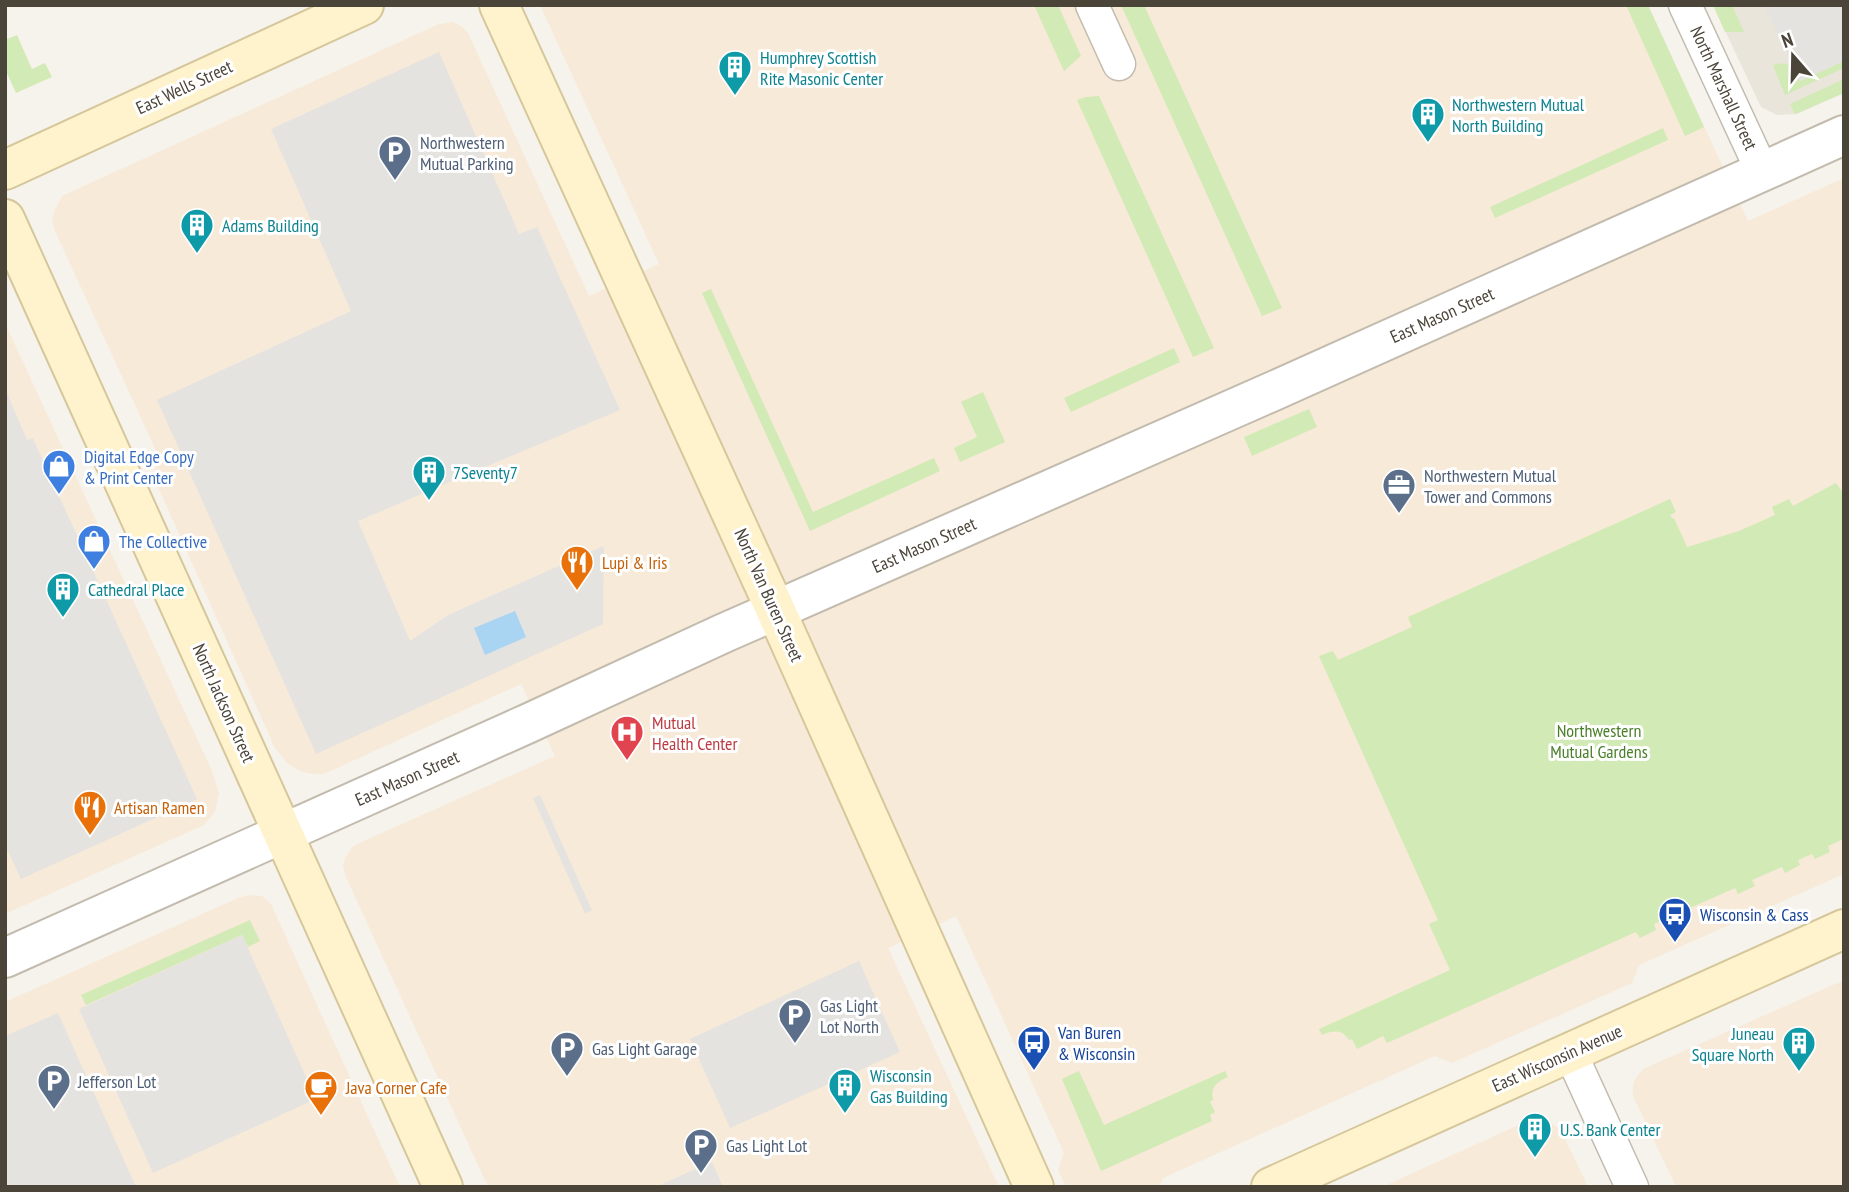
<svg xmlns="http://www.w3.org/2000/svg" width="1849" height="1192" font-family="'PT Sans Narrow',sans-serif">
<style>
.residential{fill:#eae5da}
.commercial{fill:#f7ead8}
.green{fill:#d2eab5}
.parking{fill:#e5e3e0}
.water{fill:#a9d4f2}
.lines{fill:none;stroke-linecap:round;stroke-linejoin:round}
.minor-casing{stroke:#c2bbae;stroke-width:35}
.tertiary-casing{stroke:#c2bbae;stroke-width:42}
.secondary-casing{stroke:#d6c79b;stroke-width:42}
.minor{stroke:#fff;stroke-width:32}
.tertiary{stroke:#fff;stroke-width:38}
.secondary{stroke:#fff3cd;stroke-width:38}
.labels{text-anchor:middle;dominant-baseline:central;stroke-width:6;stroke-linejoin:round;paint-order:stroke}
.culture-label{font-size:18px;fill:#0d838f;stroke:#fff;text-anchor:start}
.street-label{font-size:18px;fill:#4b4439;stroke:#fff}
.service-label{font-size:18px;fill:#4e5e75;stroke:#fff;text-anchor:start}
.shop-label{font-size:18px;fill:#366cbe;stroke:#fff;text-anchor:start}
.food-label{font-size:18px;fill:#c56008;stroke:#fff;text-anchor:start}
.health-label{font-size:18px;fill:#be3a42;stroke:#fff;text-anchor:start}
.park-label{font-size:18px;fill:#4a7f2a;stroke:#fff}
.transit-label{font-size:18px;fill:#164399;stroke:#fff;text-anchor:start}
</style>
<rect width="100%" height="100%" fill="#f6f3ec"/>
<path class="residential" d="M 1713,5 L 1844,5 L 1844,93 L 1797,114 L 1777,115 L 1761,107 Z"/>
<path class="commercial" d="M 540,5 L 1648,5 L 1748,221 L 1844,178 L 1844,874 L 1639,965 L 1632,983 L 1452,1063 L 1435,1056 L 1163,1178 L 1159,1187 L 1066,1187 L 1058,1170 L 1064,1153 L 956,916 L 888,948 L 999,1187 L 488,1187 L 345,875 L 343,866 L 344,861 L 351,848 L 357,844 L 555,756 L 521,684 L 324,774 L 312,774 L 300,771 L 287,763 L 275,748 L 153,476 L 159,457 L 54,229 L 52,221 L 54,212 L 62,196 L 439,24 L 453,22 L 463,27 L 468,33 L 589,296 L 659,264 Z
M 5,323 L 212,771 L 219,793 L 215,812 L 204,825 L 5,914 Z
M 250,895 L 262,896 L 271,904 L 400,1187 L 5,1187 L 5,1002 L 238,898 Z
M 1844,980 L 1844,1187 L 1676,1187 L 1633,1096 L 1633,1085 L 1635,1079 L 1640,1073 L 1643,1069 Z
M 1539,1119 L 1547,1120 L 1561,1130 L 1588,1187 L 1382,1187 L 1523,1123 Z"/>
<path class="green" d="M 1034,5 L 1058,5 L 1081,56 L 1064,71 Z
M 1121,5 L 1144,5 L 1282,308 L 1262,316 Z
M 1626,5 L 1648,5 L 1704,127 L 1685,136 Z
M 1713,5 L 1732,5 L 1744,32 L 1725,32 Z
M 17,35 L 32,69 L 45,63 L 52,77 L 16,93 L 5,69 L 5,40 Z
M 1844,61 L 1844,68 L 1785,95 L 1773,65 C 1791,60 1793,67 1800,81 Z
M 1844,79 L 1844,93 L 1795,114 L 1790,104 Z
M 1099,96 L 1214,348 L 1193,357 L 1077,100 L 1086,97 Z
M 1663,128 L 1668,140 L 1495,218 L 1490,207 Z
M 711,289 L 813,512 L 934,458 L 940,471 L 810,531 L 702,293 Z
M 1174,348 L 1180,362 L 1071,412 L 1064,398 Z
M 983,392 L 1005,442 L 960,462 L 954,448 L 977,437 L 961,402 Z
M 1309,409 L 1317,427 L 1252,456 L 1244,437 Z
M 1836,483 L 1844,494 L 1844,839 L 1828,846 L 1830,852 L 1815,859 L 1812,854 L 1798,860 L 1800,865 L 1785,873 L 1782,867 L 1752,880 L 1755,886 L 1738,894 L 1735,888 L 1654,924 L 1656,930 L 1640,938 L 1636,932 L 1387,1043 L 1383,1036 L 1357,1049 L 1352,1039 L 1349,1040 C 1343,1029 1332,1030 1322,1035 L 1319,1029 L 1450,970 L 1429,924 L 1438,920 L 1319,656 L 1333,651 L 1338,660 L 1412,627 L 1408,617 L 1670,499 L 1676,512 L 1670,515 L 1672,518 L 1674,518 L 1687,547 L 1739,531 L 1775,515 L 1772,507 L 1789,499 L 1793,506 Z
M 250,920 L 260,941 L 248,947 L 242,935 L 86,1005 L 81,995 Z
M 1079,1071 L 1104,1125 L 1225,1071 L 1228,1077 C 1217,1081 1210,1088 1213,1100 L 1210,1102 L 1215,1112 L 1210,1115 L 1212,1121 L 1101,1171 L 1062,1079 Z"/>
<path class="parking" d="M 1764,5 L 1844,5 L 1844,61 L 1800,81 Z
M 439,52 L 519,234 L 537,227 L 620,410 L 358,521 L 410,641 L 448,615 L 604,546 L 603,624 L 316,754 L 157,400 L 351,311 L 271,129 Z
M 7,393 L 27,440 L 33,438 L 34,441 L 197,799 L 21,879 L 5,845 L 5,394 Z
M 540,795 L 592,910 L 585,914 L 533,798 Z
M 242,935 L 316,1099 L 153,1173 L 79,1009 Z
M 859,961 L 900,1052 L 730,1128 L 690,1039 Z
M 58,1013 L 136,1187 L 5,1187 L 5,1036 Z
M 712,1162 L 723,1187 L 656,1187 L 700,1167 Z"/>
<path class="water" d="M 515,611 L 526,637 L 485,655 L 474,628 Z"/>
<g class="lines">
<defs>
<path id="minor" d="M 1092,5 L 1119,64
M 1685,5 L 1762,171
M 1570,1052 L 1632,1187"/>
<path id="tertiary" d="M 5,958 L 529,723 L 724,633 L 1269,393 L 1844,135"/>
<path id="secondary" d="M 499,5 L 776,611 L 1034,1187
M 5,170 L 364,5
M 5,219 L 443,1187
M 1271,1187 L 1844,929"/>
</defs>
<use href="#minor" class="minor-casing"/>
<use href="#tertiary" class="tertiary-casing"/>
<use href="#secondary" class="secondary-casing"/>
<use href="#minor" class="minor"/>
<use href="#tertiary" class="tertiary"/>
<use href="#secondary" class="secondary"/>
</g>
<defs>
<symbol id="building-pin" viewBox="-11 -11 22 30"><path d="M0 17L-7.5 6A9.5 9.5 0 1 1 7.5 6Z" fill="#0f9aa8" stroke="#fff"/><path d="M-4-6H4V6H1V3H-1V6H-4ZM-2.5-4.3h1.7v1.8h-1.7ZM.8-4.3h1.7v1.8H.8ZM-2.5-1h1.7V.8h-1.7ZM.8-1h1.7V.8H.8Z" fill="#fff"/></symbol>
<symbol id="parking-pin" viewBox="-11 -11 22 30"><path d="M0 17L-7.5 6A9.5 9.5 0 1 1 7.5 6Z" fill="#5c6f8a" stroke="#fff"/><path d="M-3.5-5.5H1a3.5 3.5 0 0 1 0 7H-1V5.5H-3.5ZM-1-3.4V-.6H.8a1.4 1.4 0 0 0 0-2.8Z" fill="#fff"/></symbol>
<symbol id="shop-pin" viewBox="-11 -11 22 30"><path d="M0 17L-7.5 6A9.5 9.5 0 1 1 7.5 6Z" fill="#3f7fe0" stroke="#fff"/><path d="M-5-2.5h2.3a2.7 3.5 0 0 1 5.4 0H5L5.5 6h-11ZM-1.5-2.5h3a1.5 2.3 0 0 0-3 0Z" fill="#fff"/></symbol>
<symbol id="office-pin" viewBox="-11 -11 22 30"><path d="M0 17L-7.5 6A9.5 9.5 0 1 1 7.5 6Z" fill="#5c6f8a" stroke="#fff"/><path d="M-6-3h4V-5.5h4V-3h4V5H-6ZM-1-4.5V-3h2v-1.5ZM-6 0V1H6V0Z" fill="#fff"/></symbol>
<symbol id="restaurant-pin" viewBox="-11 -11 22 30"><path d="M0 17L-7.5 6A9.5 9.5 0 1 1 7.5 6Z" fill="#e8710a" stroke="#fff"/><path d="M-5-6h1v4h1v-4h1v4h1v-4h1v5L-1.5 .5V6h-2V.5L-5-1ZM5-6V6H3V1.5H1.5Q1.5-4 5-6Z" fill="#fff"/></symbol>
<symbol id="hospital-pin" viewBox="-11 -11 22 30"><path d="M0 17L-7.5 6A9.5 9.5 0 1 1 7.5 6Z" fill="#e0444e" stroke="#fff"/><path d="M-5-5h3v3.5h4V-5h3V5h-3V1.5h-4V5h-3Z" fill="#fff"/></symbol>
<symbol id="bus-pin" viewBox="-11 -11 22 30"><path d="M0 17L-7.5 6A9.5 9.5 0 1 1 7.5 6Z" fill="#1a4fb4" stroke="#fff"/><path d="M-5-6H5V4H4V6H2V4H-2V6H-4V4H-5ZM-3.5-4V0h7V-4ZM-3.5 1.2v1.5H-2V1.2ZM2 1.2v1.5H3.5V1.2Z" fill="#fff"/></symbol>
<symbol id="cafe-pin" viewBox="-11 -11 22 30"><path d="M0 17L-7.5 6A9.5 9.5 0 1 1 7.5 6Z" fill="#e8710a" stroke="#fff"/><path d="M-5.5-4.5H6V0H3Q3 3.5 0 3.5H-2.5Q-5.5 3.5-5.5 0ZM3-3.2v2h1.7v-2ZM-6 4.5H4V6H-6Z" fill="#fff"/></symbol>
</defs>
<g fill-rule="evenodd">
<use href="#building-pin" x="716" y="48" width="38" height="52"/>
<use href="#building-pin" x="1409" y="95" width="38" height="52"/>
<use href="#parking-pin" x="376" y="133" width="38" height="52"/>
<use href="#building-pin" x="178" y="206" width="38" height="52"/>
<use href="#shop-pin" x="40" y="447" width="38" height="52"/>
<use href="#building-pin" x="410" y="453" width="38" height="52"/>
<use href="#office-pin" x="1380" y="466" width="38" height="52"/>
<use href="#shop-pin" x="75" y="522" width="38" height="52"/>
<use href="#restaurant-pin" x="558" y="543" width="38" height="52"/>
<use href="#building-pin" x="44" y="570" width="38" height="52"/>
<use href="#hospital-pin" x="608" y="713" width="38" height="52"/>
<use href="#restaurant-pin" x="71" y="788" width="38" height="52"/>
<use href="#bus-pin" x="1656" y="895" width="38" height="52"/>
<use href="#parking-pin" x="776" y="996" width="38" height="52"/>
<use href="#bus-pin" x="1015" y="1023" width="38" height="52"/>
<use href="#building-pin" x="1780" y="1024" width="38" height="52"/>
<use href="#parking-pin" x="548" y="1029" width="38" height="52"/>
<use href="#parking-pin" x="35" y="1062" width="38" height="52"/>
<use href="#building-pin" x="826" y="1066" width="38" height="52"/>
<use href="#cafe-pin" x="302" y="1068" width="38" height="52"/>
<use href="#building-pin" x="1516" y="1110" width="38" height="52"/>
<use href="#parking-pin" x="682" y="1126" width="38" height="52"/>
</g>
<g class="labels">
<g class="culture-label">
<text x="760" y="57">Humphrey Scottish<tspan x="760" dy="21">Rite Masonic Center</tspan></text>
<text x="1452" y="104">Northwestern Mutual<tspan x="1452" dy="21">North Building</tspan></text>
<text x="222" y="225">Adams Building</text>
<text x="453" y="472">7Seventy7</text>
<text x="88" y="589">Cathedral Place</text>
<text x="1774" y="1033" text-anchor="end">Juneau<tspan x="1774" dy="21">Square North</tspan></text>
<text x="870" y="1075">Wisconsin<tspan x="870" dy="21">Gas Building</tspan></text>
<text x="1560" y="1129">U.S. Bank Center</text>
</g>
<g class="street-label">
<text transform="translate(184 87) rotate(-25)">East Wells Street</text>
<text transform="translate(1724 88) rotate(65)">North Marshall Street</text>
<text transform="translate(1442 315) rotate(-24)">East Mason Street</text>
<text transform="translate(924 545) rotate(-24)">East Mason Street</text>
<text transform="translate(769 595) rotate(66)">North Van Buren Street</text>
<text transform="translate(224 703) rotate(66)">North Jackson Street</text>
<text transform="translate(407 778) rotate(-24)">East Mason Street</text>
<text transform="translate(1557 1058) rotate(-24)">East Wisconsin Avenue</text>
</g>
<g class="service-label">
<text x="420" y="142">Northwestern<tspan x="420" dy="21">Mutual Parking</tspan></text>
<text x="1424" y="475">Northwestern Mutual<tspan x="1424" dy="21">Tower and Commons</tspan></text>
<text x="820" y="1005">Gas Light<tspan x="820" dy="21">Lot North</tspan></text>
<text x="592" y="1048">Gas Light Garage</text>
<text x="78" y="1081">Jefferson Lot</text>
<text x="726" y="1145">Gas Light Lot</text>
</g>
<g class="shop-label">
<text x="84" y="456">Digital Edge Copy<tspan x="84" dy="21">&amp; Print Center</tspan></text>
<text x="119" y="541">The Collective</text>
</g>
<g class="food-label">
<text x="602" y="562">Lupi &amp; Iris</text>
<text x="114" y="807">Artisan Ramen</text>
<text x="346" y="1087">Java Corner Cafe</text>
</g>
<g class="health-label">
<text x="652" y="722">Mutual<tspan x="652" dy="21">Health Center</tspan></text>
</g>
<g class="park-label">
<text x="1599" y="730">Northwestern<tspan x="1599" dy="21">Mutual Gardens</tspan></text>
</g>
<g class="transit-label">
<text x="1700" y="914">Wisconsin &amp; Cass</text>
<text x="1058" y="1032">Van Buren<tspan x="1058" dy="21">&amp; Wisconsin</tspan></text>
</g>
</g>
<rect width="1849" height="1192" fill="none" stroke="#4b4439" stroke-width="14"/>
<g transform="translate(1793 56) rotate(340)" stroke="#ffffff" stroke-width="5" paint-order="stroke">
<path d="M0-5L12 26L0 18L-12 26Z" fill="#4b4439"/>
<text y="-10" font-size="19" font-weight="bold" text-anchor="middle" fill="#4b4439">N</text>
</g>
</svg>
